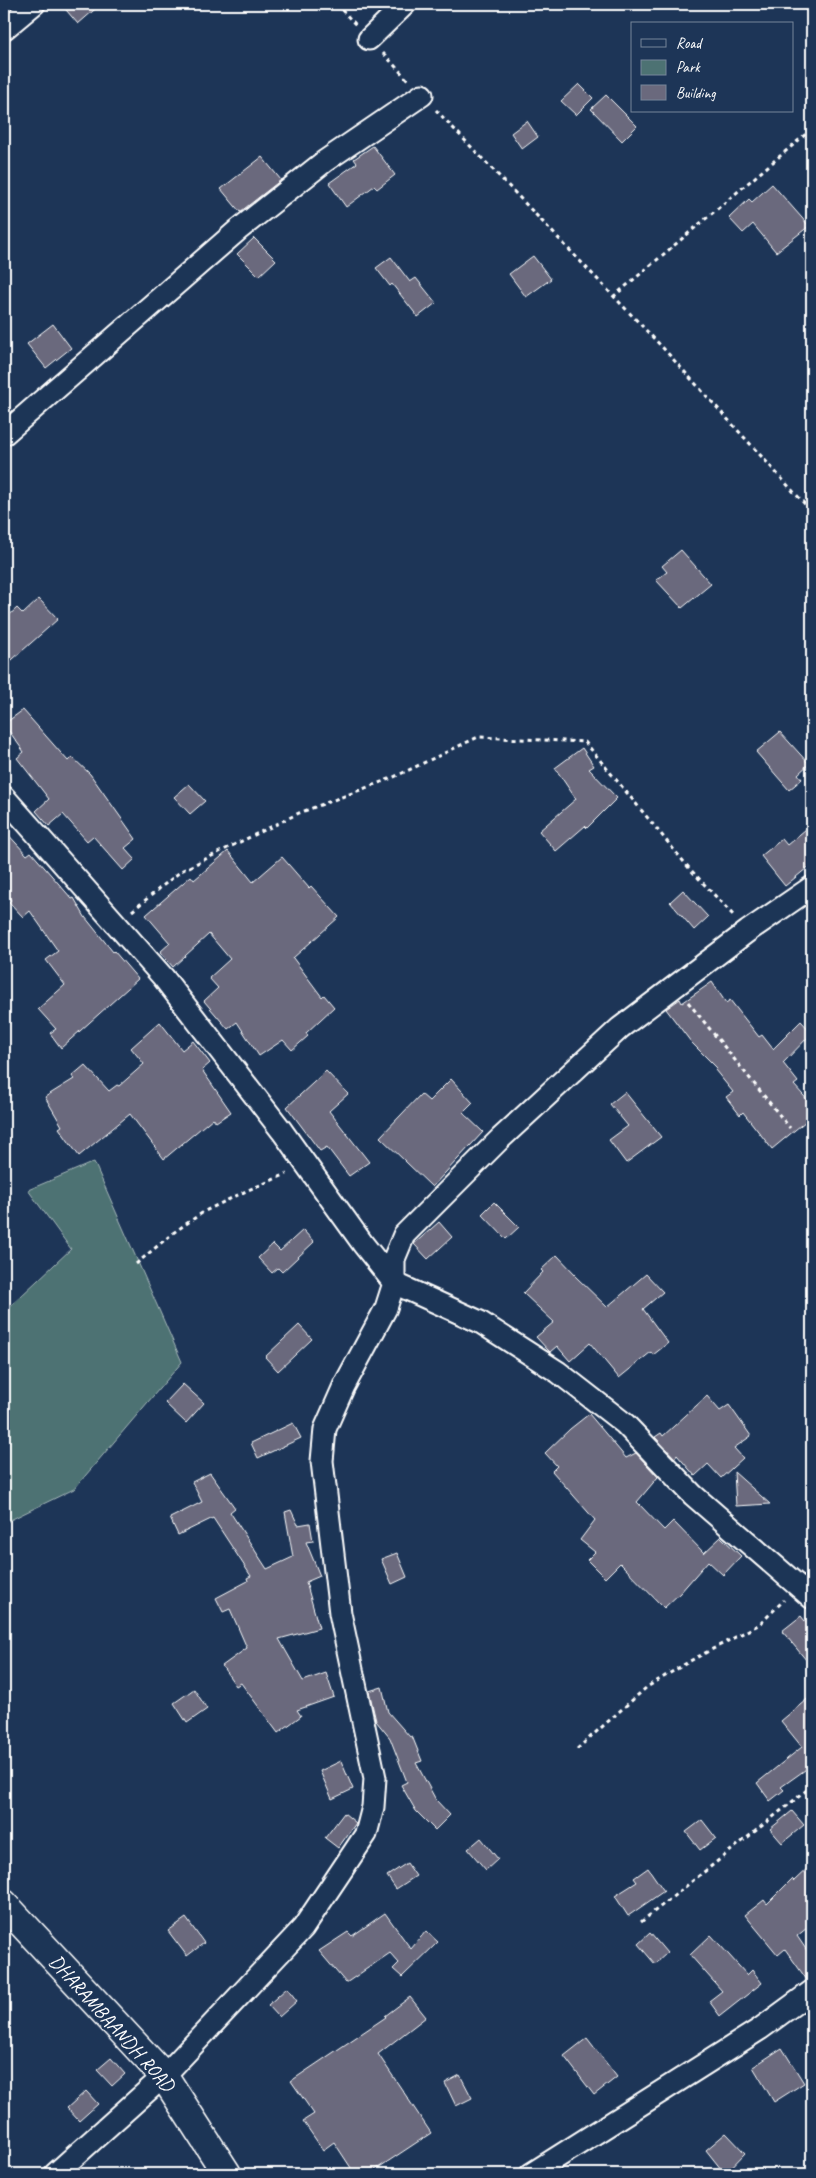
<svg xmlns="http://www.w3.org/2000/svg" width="816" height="2178" font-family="Caveat,sans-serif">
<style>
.green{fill:#4d7273;stroke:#a6b8b9}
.building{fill:#6a697d;stroke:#fff}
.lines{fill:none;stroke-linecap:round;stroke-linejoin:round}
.minor-casing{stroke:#fff;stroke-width:25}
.primary-casing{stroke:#fff;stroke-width:31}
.path{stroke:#fff;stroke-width:3;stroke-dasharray:4 4;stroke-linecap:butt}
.minor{stroke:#1d3557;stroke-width:21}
.primary{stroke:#1d3557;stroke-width:28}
.labels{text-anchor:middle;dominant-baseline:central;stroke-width:5;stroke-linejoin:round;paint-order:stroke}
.street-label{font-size:20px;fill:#fff;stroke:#1d3557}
</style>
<rect width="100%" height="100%" fill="#1d3557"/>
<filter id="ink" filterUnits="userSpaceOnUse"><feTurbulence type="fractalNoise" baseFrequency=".02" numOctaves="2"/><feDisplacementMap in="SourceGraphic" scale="10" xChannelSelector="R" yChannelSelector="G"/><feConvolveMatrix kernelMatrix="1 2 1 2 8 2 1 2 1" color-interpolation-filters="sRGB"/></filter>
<g filter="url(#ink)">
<path class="green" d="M 94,1162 L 182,1362 L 74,1489 L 4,1523 L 4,1312 L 71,1249 L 28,1190 Z"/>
<path class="building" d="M 61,4 L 101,4 L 78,24 Z
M 579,84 L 593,98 L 576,115 L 561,101 Z
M 606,95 L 637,126 L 622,141 L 591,109 Z
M 527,121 L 538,137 L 522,149 L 511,133 Z
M 373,146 L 395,175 L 377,189 L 374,186 L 346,207 L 329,183 L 357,163 L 354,159 Z
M 262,157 L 281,180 L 240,212 L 221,189 Z
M 772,184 L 809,226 L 776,252 L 753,224 L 743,233 L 729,218 L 749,199 L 752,202 Z
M 254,238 L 276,260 L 259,276 L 237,254 Z
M 533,256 L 551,279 L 526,297 L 509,274 Z
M 391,257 L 410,282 L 416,278 L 436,303 L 418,317 L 392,284 L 390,286 L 376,268 Z
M 53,324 L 71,348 L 46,368 L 27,344 Z
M 681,550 L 711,584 L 682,608 L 656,580 L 667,572 L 662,566 Z
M 39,599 L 58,619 L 4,667 L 4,620 L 17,608 L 23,614 Z
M 23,710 L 68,761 L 72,757 L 90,774 L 136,839 L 125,848 L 135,859 L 123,870 L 93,836 L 87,841 L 63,814 L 49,826 L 36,811 L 49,799 L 17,758 L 24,752 L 4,724 Z
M 780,732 L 809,764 L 798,774 L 802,779 L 789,790 L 756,752 Z
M 582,748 L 594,766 L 589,769 L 617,798 L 587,828 L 585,826 L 556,851 L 539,831 L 576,799 L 555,768 Z
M 189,784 L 205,801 L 190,814 L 174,797 Z
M 812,824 L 812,864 L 785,886 L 761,856 L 782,839 L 787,845 Z
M 4,830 L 27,855 L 31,852 L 72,899 L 74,898 L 85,917 L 113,952 L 114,951 L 138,979 L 61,1048 L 50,1033 L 56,1029 L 38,1009 L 65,985 L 46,960 L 58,951 L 30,911 L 23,917 L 9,902 L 11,900 L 4,892 Z
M 228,851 L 253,882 L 282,857 L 309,888 L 311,886 L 339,917 L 293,958 L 322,997 L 324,995 L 334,1007 L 306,1033 L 308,1036 L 292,1050 L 283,1040 L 259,1056 L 237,1022 L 228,1029 L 204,1001 L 218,988 L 209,978 L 230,959 L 209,934 L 173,967 L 160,952 L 170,943 L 146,915 L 191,876 L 194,880 Z
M 683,890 L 708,917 L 694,930 L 670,902 Z
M 712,982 L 726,1003 L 730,1000 L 759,1037 L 762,1035 L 773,1049 L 801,1021 L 812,1033 L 783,1063 L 798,1082 L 794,1085 L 812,1105 L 812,1116 L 772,1149 L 743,1112 L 740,1115 L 726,1097 L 733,1092 L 715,1070 L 717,1068 L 691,1042 L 666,1009 L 680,999 L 682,1003 Z
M 160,1022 L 182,1050 L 193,1041 L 210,1063 L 202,1070 L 231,1112 L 216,1122 L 213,1118 L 164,1159 L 130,1114 L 79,1156 L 59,1128 L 62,1126 L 45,1097 L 74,1079 L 72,1076 L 85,1065 L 109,1091 L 117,1085 L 119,1086 L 144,1064 L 131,1048 Z
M 326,1071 L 348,1094 L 329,1111 L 369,1162 L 349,1176 L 327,1147 L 320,1151 L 287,1107 Z
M 451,1079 L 473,1103 L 463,1113 L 483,1132 L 432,1187 L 380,1137 L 421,1094 L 429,1101 Z
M 625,1092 L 661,1137 L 626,1163 L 609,1140 L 628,1126 L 610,1104 Z
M 494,1202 L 519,1227 L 506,1239 L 482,1214 Z
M 439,1222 L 452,1237 L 428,1259 L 414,1244 Z
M 303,1230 L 314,1242 L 282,1272 L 278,1268 L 272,1273 L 258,1258 L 273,1244 L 280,1251 Z
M 557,1255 L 576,1275 L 575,1276 L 607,1307 L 646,1274 L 663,1292 L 643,1309 L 668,1343 L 653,1355 L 651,1352 L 619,1378 L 590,1343 L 570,1361 L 557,1346 L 550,1352 L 548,1350 L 536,1337 L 554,1322 L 523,1293 L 543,1272 L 541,1270 Z
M 299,1325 L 312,1339 L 278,1371 L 265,1357 Z
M 183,1384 L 204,1403 L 186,1423 L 165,1403 Z
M 707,1396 L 720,1411 L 729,1405 L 751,1436 L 734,1448 L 743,1458 L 721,1478 L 708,1464 L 695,1476 L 677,1455 L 675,1458 L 655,1437 L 661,1433 L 663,1436 Z
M 589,1414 L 626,1458 L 636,1453 L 658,1477 L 637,1502 L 664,1530 L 673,1521 L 704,1553 L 721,1537 L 741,1556 L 723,1575 L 708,1561 L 680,1593 L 664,1608 L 620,1563 L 605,1578 L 587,1560 L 595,1552 L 580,1540 L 595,1520 L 552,1471 L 557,1466 L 545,1453 L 570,1429 Z
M 293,1423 L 301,1438 L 258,1458 L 251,1443 Z
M 734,1472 L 770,1504 L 736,1506 Z
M 210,1473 L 235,1508 L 230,1512 L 267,1569 L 293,1557 L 285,1512 L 291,1510 L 298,1525 L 310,1523 L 313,1541 L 306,1542 L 320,1576 L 306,1582 L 319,1628 L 279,1639 L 303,1681 L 326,1673 L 334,1697 L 297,1710 L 301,1716 L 278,1733 L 241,1683 L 236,1686 L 222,1666 L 247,1648 L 230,1609 L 223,1612 L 216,1598 L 248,1581 L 247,1578 L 251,1576 L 213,1518 L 178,1535 L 170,1518 L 202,1502 L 192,1482 Z
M 397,1553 L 407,1577 L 392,1584 L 381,1559 Z
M 801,1616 L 812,1630 L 812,1667 L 782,1631 Z
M 382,1687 L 388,1712 L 410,1737 L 412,1736 L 422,1761 L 416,1763 L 436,1800 L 450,1815 L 435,1830 L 416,1811 L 401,1785 L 407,1782 L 390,1738 L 376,1721 L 369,1691 Z
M 194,1689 L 207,1709 L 187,1723 L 174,1703 Z
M 812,1695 L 812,1765 L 781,1787 L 784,1790 L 770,1801 L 757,1783 L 802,1747 L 781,1721 Z
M 341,1761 L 353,1789 L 332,1799 L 320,1771 Z
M 792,1811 L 804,1825 L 782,1843 L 770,1829 Z
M 344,1813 L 356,1823 L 338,1848 L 325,1838 Z
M 702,1820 L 716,1838 L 700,1850 L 686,1832 Z
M 481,1838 L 498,1859 L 486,1870 L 468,1849 Z
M 407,1863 L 416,1876 L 396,1889 L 387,1876 Z
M 812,1864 L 812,1924 L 797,1936 L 812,1958 L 812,1979 L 807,1980 L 785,1949 L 778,1955 L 745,1915 L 764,1900 L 767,1904 L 792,1879 L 794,1881 Z
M 648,1868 L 664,1891 L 628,1916 L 615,1896 L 637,1882 L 634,1878 Z
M 385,1913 L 411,1949 L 426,1931 L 438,1942 L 402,1977 L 393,1969 L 399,1963 L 390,1953 L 346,1983 L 319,1951 L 348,1932 L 352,1936 Z
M 186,1918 L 204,1943 L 187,1956 L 168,1931 Z
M 650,1933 L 667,1953 L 655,1964 L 638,1944 Z
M 711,1935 L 747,1975 L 752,1970 L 762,1983 L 720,2016 L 709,2001 L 722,1991 L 690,1955 Z
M 287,1988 L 297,2001 L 279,2017 L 268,2005 Z
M 410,1997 L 426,2017 L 378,2054 L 431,2133 L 369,2174 L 355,2174 L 334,2142 L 323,2150 L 303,2121 L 314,2114 L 291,2081 L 386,2017 L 385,2016 Z
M 587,2038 L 617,2077 L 594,2095 L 564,2056 Z
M 782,2048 L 804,2083 L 774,2102 L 753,2067 Z
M 111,2058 L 125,2074 L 112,2086 L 97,2070 Z
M 460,2075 L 472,2098 L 456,2106 L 445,2083 Z
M 86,2091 L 98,2104 L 79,2121 L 67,2108 Z
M 726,2133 L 745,2153 L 725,2174 L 706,2150 Z"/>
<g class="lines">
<defs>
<path id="minor" d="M 4,29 L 34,4
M 369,39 L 405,4
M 4,434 L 238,230 L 325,161 L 422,95
M 4,797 L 163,977 L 282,1131 L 363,1244 L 394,1283 L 480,1322 L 558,1372 L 625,1424 L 693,1495 L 812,1598
M 55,2174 L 164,2076 L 303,1928 L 366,1834 L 373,1807 L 375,1778 L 340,1613 L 322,1461 L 325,1429 L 344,1386 L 386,1308 L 394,1283 L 394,1259 L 404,1235 L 500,1139 L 620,1028 L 748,931 L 812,887
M 531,2174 L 760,2029 L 812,1991"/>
<path id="primary" d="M 4,1904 L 164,2076 L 227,2174"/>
</defs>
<use href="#minor" class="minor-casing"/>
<use href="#primary" class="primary-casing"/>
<path class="path" d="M 336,4 L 356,25
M 383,53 L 408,80
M 436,110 L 663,348 L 812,512
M 613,297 L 812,129
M 132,911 L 181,871 L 299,813 L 392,778 L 478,737 L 585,742 L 689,868 L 734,916
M 688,1002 L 790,1128
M 136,1264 L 173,1233 L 205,1211 L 248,1190 L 287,1174
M 577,1749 L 647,1687 L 690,1661 L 760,1624 L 784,1600
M 641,1922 L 812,1786"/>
<use href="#minor" class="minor"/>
<use href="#primary" class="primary"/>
</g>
</g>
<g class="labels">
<g class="street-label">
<text transform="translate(112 2023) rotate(48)">DHARAMBAANDH ROAD</text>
</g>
</g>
<rect width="816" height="2178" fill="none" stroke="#1d3557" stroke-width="20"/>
<rect x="10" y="10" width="796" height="2158" fill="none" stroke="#fff" stroke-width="2" filter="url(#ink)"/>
<rect x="631" y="22" width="162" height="90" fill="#1d3557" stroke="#77869a"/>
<rect x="641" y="39" width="25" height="8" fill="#1d3557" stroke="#77869a"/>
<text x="676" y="48" font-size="15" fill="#ffffff">Road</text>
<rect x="641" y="60" width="25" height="15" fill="#4d7273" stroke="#77869a"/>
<text x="676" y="72" font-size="15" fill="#ffffff">Park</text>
<rect x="641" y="85" width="25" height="15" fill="#6a697d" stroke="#77869a"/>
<text x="676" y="98" font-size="15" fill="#ffffff">Building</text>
</svg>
